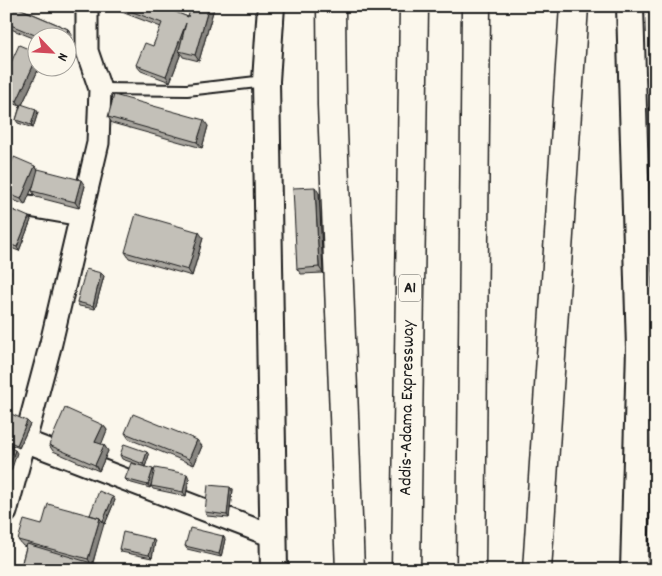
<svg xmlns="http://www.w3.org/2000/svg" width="662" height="576" font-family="Dekko,sans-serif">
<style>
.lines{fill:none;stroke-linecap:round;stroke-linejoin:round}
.service-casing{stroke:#1c1c1c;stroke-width:14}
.minor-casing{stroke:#1c1c1c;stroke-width:25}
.tertiary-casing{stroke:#1c1c1c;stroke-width:30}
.motorway-casing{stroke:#1c1c1c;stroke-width:31}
.service{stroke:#fbf7ec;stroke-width:10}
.minor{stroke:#fbf7ec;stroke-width:21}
.tertiary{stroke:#fbf7ec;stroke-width:26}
.motorway{stroke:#fbf7ec;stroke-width:28}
.wall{fill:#a8a59e;stroke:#1c1c1c}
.shaded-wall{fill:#888681;stroke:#1c1c1c}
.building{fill:#c3c0b8;stroke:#1c1c1c}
.labels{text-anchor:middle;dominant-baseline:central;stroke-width:4;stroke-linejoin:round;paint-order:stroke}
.shield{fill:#fbf7ec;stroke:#5f5e5a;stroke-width:1}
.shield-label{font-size:16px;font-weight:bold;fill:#1c1c1c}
.street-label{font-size:18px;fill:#1c1c1c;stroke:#fbf7ec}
</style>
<rect width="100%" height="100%" fill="#fbf7ec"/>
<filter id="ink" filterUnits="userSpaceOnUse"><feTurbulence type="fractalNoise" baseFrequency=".02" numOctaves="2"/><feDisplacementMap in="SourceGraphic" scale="10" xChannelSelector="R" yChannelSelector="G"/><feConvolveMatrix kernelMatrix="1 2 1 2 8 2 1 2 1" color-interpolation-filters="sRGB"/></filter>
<g filter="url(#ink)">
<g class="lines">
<defs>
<path id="service" d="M 100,89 L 187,90 L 265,81"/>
<path id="minor" d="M 6,202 L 81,215
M 25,441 L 275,537
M 6,512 L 51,343 L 98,143 L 100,89 L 87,51 L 87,6"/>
<path id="tertiary" d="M 271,6 L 266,81 L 274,570
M 630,6 L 640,348 L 634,570"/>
<path id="motorway" d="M 331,6 L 332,105 L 350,570
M 406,570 L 414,6
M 471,570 L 476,6
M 537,570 L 574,6"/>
</defs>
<use href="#service" class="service-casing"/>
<use href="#minor" class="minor-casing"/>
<use href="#tertiary" class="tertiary-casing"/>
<use href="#motorway" class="motorway-casing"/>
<use href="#service" class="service"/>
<use href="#minor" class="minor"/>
<use href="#tertiary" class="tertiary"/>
<use href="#motorway" class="motorway"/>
</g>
<path class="wall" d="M 6,6 L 17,6 L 17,7 L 68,29 L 72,35 L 68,45 L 68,38 L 38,38 L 38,40 L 6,27 Z
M 106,6 L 168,6 L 167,9 L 188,17 L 214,8 L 199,61 L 183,57 L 181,53 L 170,82 L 141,71 L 136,65 L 153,46 L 161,27 Z
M 6,66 L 9,67 L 39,68 L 22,105 L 38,112 L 33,128 L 18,123 L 16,120 L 20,106 L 6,100 Z
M 108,117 L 208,126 L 202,148 L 112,123 Z
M 35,166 L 38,170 L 85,186 L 79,208 L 36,197 L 32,191 L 33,185 L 25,205 L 6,197 L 6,176 Z
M 319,193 L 323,273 L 301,274 L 297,269 Z
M 29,217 L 31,220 L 19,251 L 6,246 L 6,228 Z
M 203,238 L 192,276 L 129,258 L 125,252 Z
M 101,273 L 104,276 L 95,309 L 79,306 L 77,302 Z
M 6,419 L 30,424 L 19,448 L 6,442 Z
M 103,425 L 107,430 L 101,444 L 104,445 L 108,451 L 99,471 L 53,451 L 49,445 Z
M 125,433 L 202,446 L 194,465 L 129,439 Z
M 120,455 L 149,455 L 145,467 L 122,459 Z
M 154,471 L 189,478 L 186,496 L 153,489 L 151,486 L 151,484 L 150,488 L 128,482 L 125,479 Z
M 232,490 L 229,518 L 207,516 L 205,512 Z
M 115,500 L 105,524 L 103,523 L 93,563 L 115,570 L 23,570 L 21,566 L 26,547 L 23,546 L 18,540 L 42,525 L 90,515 Z
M 223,536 L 225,539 L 221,557 L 187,549 L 185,546 Z
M 153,539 L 155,542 L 152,558 L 121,552 L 119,549 Z"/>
<path class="shaded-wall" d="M 209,6 L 213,6 L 214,8 L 199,61 L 195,55 Z
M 186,23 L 179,51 L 181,53 L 170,82 L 166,76 Z
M 68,29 L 72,35 L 68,45 L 68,38 L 64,38 Z
M 38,55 L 38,68 L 39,68 L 21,107 L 17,101 Z
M 36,109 L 38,112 L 33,128 L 31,125 Z
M 204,120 L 208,126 L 202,148 L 197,142 Z
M 35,166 L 39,172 L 25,205 L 21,199 Z
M 81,180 L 85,186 L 79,208 L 75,202 Z
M 315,187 L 319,193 L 323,273 L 319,267 Z
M 29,217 L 31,220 L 19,251 L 17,247 Z
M 199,232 L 203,238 L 192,276 L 188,270 Z
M 9,269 L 11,272 L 8,288 L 6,286 L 6,282 Z
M 101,273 L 104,276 L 95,309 L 93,306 Z
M 27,421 L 30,424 L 19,448 L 17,445 Z
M 103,425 L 107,430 L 100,448 L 95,442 Z
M 197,440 L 202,446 L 194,465 L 189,459 Z
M 104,445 L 108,451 L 99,471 L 95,465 Z
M 15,450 L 17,453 L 11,471 L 9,467 Z
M 147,452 L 149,455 L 145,467 L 143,464 Z
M 153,469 L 155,473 L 150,488 L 148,485 Z
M 187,474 L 189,478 L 186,496 L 183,492 Z
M 230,487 L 232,490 L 229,518 L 227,515 Z
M 113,497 L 115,500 L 105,524 L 103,521 Z
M 100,518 L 104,524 L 92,565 L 88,559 Z
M 223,536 L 225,539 L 221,557 L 219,554 Z
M 153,539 L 155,542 L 152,558 L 149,555 Z"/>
<path class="building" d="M 6,6 L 14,6 L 68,29 L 64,38 L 42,38 L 6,23 Z
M 117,6 L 160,6 L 188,17 L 191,6 L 209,6 L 195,55 L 179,51 L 186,23 L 166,76 L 136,65 L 145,43 L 153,46 L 162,23 Z
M 19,45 L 38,53 L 38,55 L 17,101 L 6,96 L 6,66 L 9,67 Z
M 114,95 L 204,120 L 197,142 L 108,117 Z
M 21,104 L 36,109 L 31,125 L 16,120 Z
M 14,157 L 35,166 L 21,199 L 6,193 L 6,176 Z
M 38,169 L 81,180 L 75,202 L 32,191 Z
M 315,187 L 319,267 L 297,269 L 293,188 Z
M 13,210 L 29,217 L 17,247 L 6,243 L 6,228 Z
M 136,214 L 199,232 L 188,270 L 125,252 Z
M 6,269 L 9,269 L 6,282 Z
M 86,269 L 101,273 L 93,306 L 77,302 Z
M 65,408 L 103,425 L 95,442 L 104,445 L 95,465 L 49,445 Z
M 9,413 L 27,421 L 17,445 L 6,440 L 6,419 Z
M 133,414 L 197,440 L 189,459 L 125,433 Z
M 124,444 L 147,452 L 143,464 L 120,455 Z
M 6,446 L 15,450 L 9,467 L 6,466 Z
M 131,463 L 153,469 L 148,485 L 125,479 Z
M 155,468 L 187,474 L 183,492 L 151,486 Z
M 208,485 L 230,487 L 227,515 L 205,512 Z
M 99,491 L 113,497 L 103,521 L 101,520 L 100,518 L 90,515 Z
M 48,504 L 100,518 L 88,559 L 18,540 L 24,520 L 42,525 Z
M 190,528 L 223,536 L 219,554 L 185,546 Z
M 123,532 L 153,539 L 149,555 L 119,549 Z
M 27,544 L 115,570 L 32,570 L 21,566 Z
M 144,564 L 169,567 L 169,570 L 143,570 Z"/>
</g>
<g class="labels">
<rect class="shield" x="399" y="274.5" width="22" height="27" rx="4"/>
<g class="shield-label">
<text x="410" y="288">A1</text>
</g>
<g class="street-label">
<text transform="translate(408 408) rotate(-89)">Addis-Adama Expressway</text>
</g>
</g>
<rect width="662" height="576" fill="none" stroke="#fbf7ec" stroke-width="25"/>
<rect x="12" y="12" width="637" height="551" fill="none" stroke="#1c1c1c" stroke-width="2" filter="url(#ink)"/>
<g transform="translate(52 52) rotate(115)"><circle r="24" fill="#fbf7ec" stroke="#a29f99"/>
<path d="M0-4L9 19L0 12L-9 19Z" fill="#d1495b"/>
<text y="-8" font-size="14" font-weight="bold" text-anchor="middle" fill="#1c1c1c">N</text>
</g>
</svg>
